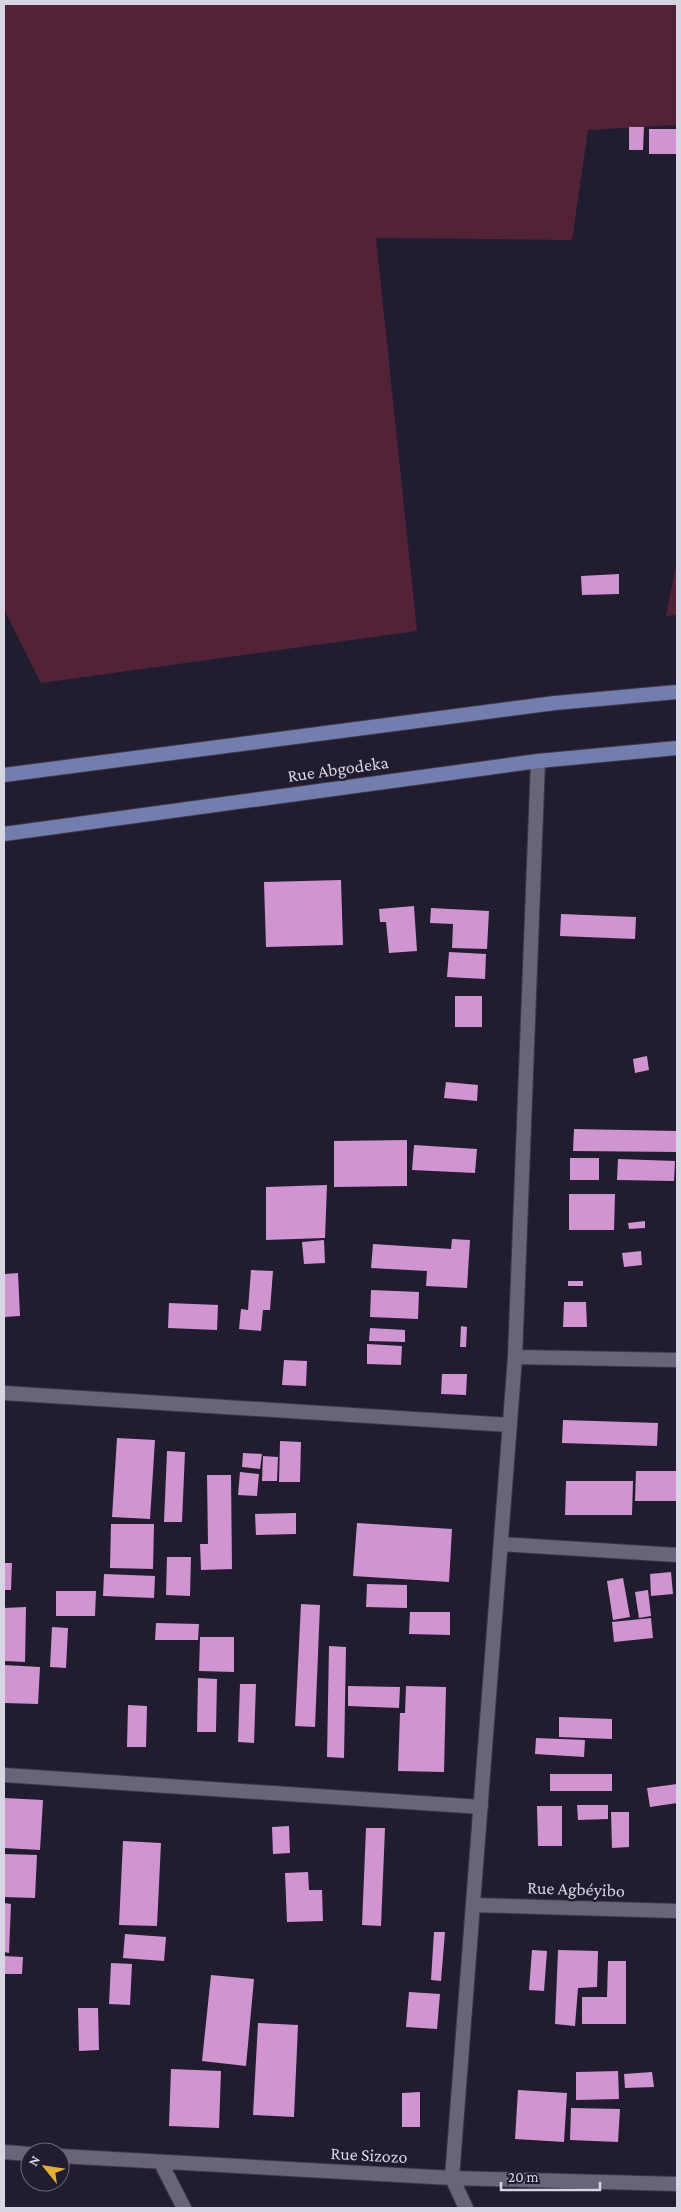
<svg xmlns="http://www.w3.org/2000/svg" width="681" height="2212" font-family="'Crimson Pro',serif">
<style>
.green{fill:#522337}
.building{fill:#d094d0}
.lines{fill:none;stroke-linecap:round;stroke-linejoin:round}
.minor-casing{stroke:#3d3848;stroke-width:16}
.primary-casing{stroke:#3d3848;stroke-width:16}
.minor{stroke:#6a647b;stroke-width:14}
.primary{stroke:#737eaf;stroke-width:14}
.labels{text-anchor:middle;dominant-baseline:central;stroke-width:5;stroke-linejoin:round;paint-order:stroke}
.street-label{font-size:18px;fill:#d8d5e2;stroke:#221c30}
</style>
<rect width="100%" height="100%" fill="#221c30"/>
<path class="green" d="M 4,4 L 677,4 L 677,125 L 588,130 L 572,240 L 376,238 L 417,631 L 41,683 L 4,609 Z
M 677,561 L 677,615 L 666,616 Z"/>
<path class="building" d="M 629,127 L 644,127 L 643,150 L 629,150 Z
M 649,129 L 677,129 L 677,154 L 649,154 Z
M 619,574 L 619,594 L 582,595 L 581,576 Z
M 341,880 L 343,945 L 266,947 L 264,882 Z
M 414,906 L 417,951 L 389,953 L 386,922 L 380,922 L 379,909 Z
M 431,908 L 489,911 L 487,949 L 452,948 L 453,924 L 430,923 Z
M 561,914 L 636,917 L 635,939 L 560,936 Z
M 449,952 L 486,954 L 485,979 L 447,977 Z
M 455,996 L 482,996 L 482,1027 L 455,1027 Z
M 647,1056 L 649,1070 L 635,1073 L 633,1059 Z
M 446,1082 L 478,1085 L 477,1101 L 444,1098 Z
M 574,1129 L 677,1131 L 677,1152 L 573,1151 Z
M 407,1140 L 407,1186 L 334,1187 L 334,1141 Z
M 414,1145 L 477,1149 L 475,1173 L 412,1170 Z
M 570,1158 L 599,1158 L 599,1180 L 570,1180 Z
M 618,1159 L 675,1161 L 674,1181 L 617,1180 Z
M 327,1185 L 325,1238 L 266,1240 L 266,1187 Z
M 569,1194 L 615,1194 L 614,1230 L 569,1230 Z
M 645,1221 L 645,1228 L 629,1229 L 628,1223 Z
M 452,1239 L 470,1240 L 467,1288 L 426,1286 L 427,1271 L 371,1268 L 373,1244 L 451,1249 Z
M 324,1240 L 325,1263 L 304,1264 L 302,1242 Z
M 641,1251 L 642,1265 L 624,1267 L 622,1253 Z
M 251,1270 L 273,1271 L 270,1310 L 263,1310 L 261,1331 L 239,1329 L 241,1309 L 248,1310 Z
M 18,1273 L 20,1316 L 4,1317 L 4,1274 Z
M 568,1281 L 583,1281 L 583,1286 L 568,1286 Z
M 371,1290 L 419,1292 L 418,1319 L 370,1317 Z
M 564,1302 L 586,1302 L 587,1327 L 563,1327 Z
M 169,1303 L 218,1305 L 217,1330 L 168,1328 Z
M 461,1326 L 467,1327 L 466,1347 L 460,1347 Z
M 370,1328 L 405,1330 L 405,1342 L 369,1341 Z
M 367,1344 L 402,1346 L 401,1365 L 367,1364 Z
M 284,1360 L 307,1361 L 306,1386 L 282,1385 Z
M 442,1374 L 467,1374 L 466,1395 L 441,1394 Z
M 563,1420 L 658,1423 L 657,1446 L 562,1443 Z
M 117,1438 L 155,1440 L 150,1519 L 112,1517 Z
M 280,1441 L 301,1442 L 300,1482 L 279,1482 Z
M 167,1451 L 185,1452 L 182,1522 L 164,1522 Z
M 243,1453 L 262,1454 L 260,1469 L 242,1467 Z
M 263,1456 L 278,1457 L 277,1481 L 262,1481 Z
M 636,1471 L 677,1471 L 677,1501 L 635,1501 Z
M 240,1472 L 259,1474 L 257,1496 L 238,1495 Z
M 207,1475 L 231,1475 L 232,1569 L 201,1570 L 200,1544 L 208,1544 Z
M 566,1481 L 633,1481 L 632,1515 L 565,1515 Z
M 296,1513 L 296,1534 L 256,1535 L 255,1514 Z
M 357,1523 L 452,1529 L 449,1582 L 353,1576 Z
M 111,1524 L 154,1524 L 153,1569 L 110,1568 Z
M 167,1557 L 191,1557 L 190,1596 L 166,1595 Z
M 4,1563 L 12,1563 L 11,1590 L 4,1590 Z
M 671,1572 L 673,1594 L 651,1596 L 650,1574 Z
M 104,1574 L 155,1576 L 154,1598 L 103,1596 Z
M 623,1578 L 630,1617 L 613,1620 L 607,1581 Z
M 367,1584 L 407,1585 L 407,1608 L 366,1607 Z
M 648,1590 L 651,1616 L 639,1618 L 635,1592 Z
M 56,1591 L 96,1591 L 95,1616 L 56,1616 Z
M 301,1604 L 320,1605 L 315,1727 L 295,1726 Z
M 26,1607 L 25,1662 L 4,1661 L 4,1608 Z
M 410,1612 L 450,1612 L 450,1635 L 409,1634 Z
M 651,1618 L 653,1638 L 614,1642 L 612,1622 Z
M 156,1623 L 199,1624 L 198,1640 L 155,1640 Z
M 52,1627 L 68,1628 L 66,1668 L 50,1667 Z
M 200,1637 L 234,1637 L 234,1672 L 199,1671 Z
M 329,1646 L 346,1647 L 344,1758 L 327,1757 Z
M 4,1665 L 40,1667 L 38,1704 L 4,1703 Z
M 198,1678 L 217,1679 L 216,1732 L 197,1732 Z
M 240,1684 L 256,1684 L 254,1743 L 238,1742 Z
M 348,1686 L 400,1687 L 399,1708 L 348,1706 Z
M 406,1686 L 446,1687 L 444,1772 L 398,1771 L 400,1713 L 405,1713 Z
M 128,1705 L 147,1706 L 146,1747 L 127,1747 Z
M 559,1717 L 612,1719 L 612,1739 L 559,1737 Z
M 536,1738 L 585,1740 L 584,1757 L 535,1754 Z
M 550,1774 L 612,1774 L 612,1791 L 550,1791 Z
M 677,1784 L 677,1803 L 650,1807 L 647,1788 Z
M 4,1798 L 43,1800 L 40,1850 L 4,1848 Z
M 577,1805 L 608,1805 L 608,1819 L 578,1820 Z
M 537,1806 L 562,1806 L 562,1846 L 538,1846 Z
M 611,1812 L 629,1812 L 629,1847 L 612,1848 Z
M 289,1826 L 290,1853 L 273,1854 L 272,1827 Z
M 366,1828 L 385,1828 L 381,1926 L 362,1925 Z
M 123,1841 L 161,1843 L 157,1926 L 119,1925 Z
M 4,1854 L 37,1855 L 35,1898 L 4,1897 Z
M 308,1872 L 309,1890 L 322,1890 L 323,1921 L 287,1922 L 285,1873 Z
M 4,1903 L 11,1904 L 9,1953 L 4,1952 Z
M 434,1932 L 445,1932 L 441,1981 L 431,1980 Z
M 125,1934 L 166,1937 L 164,1961 L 123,1958 Z
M 532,1950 L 547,1951 L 544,1991 L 529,1990 Z
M 558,1950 L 598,1951 L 597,1987 L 578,1988 L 575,2026 L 555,2024 Z
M 4,1956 L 23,1957 L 22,1974 L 4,1974 Z
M 608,1961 L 626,1961 L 626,2024 L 582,2024 L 582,1997 L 607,1997 Z
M 111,1963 L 132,1964 L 130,2005 L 109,2004 Z
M 211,1975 L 254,1979 L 246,2066 L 202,2061 Z
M 409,1992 L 440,1994 L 437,2029 L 406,2027 Z
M 78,2008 L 98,2008 L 99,2050 L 79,2051 Z
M 258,2023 L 298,2025 L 294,2117 L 253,2115 Z
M 171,2069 L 221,2071 L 219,2128 L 169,2126 Z
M 618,2071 L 619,2099 L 576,2100 L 576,2072 Z
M 652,2072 L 654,2087 L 625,2088 L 624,2074 Z
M 518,2090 L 567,2093 L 564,2142 L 515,2139 Z
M 420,2092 L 420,2127 L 402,2127 L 402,2093 Z
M 571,2108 L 620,2109 L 618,2142 L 570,2140 Z"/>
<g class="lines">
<defs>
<path id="minor" d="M 515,1357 L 677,1360
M 4,1393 L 510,1425
M 501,1544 L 677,1555
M 4,1775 L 481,1807
M 473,1905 L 677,1911
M 4,2152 L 30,2154
M 60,2156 L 452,2178 L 677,2184
M 161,2163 L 184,2208
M 466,2208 L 452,2178 L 515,1357 L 538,761"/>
<path id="primary" d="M 4,775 L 555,703 L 677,692
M 4,834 L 538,761 L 677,748"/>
</defs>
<use href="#minor" class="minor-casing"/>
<use href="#primary" class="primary-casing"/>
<use href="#minor" class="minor"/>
<use href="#primary" class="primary"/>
</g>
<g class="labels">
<g class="street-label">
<text transform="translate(338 769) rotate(-8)">Rue Abgodeka</text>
<text transform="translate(576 1889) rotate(2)">Rue Agbéyibo</text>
<text transform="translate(369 2155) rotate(3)">Rue Sizozo</text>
</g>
</g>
<rect width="681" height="2212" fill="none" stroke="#d8d5e2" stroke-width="10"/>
<g transform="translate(45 2167) rotate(300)"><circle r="24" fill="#221c30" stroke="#6b6677"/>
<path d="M0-4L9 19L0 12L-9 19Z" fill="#e3ae35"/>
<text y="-8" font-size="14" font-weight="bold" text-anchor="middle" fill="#d8d5e2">N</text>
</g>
<path d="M501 2182v8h99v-8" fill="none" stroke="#d8d5e2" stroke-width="2.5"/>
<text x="508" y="2182" font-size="15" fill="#d8d5e2" stroke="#221c30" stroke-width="4" paint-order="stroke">20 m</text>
</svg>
